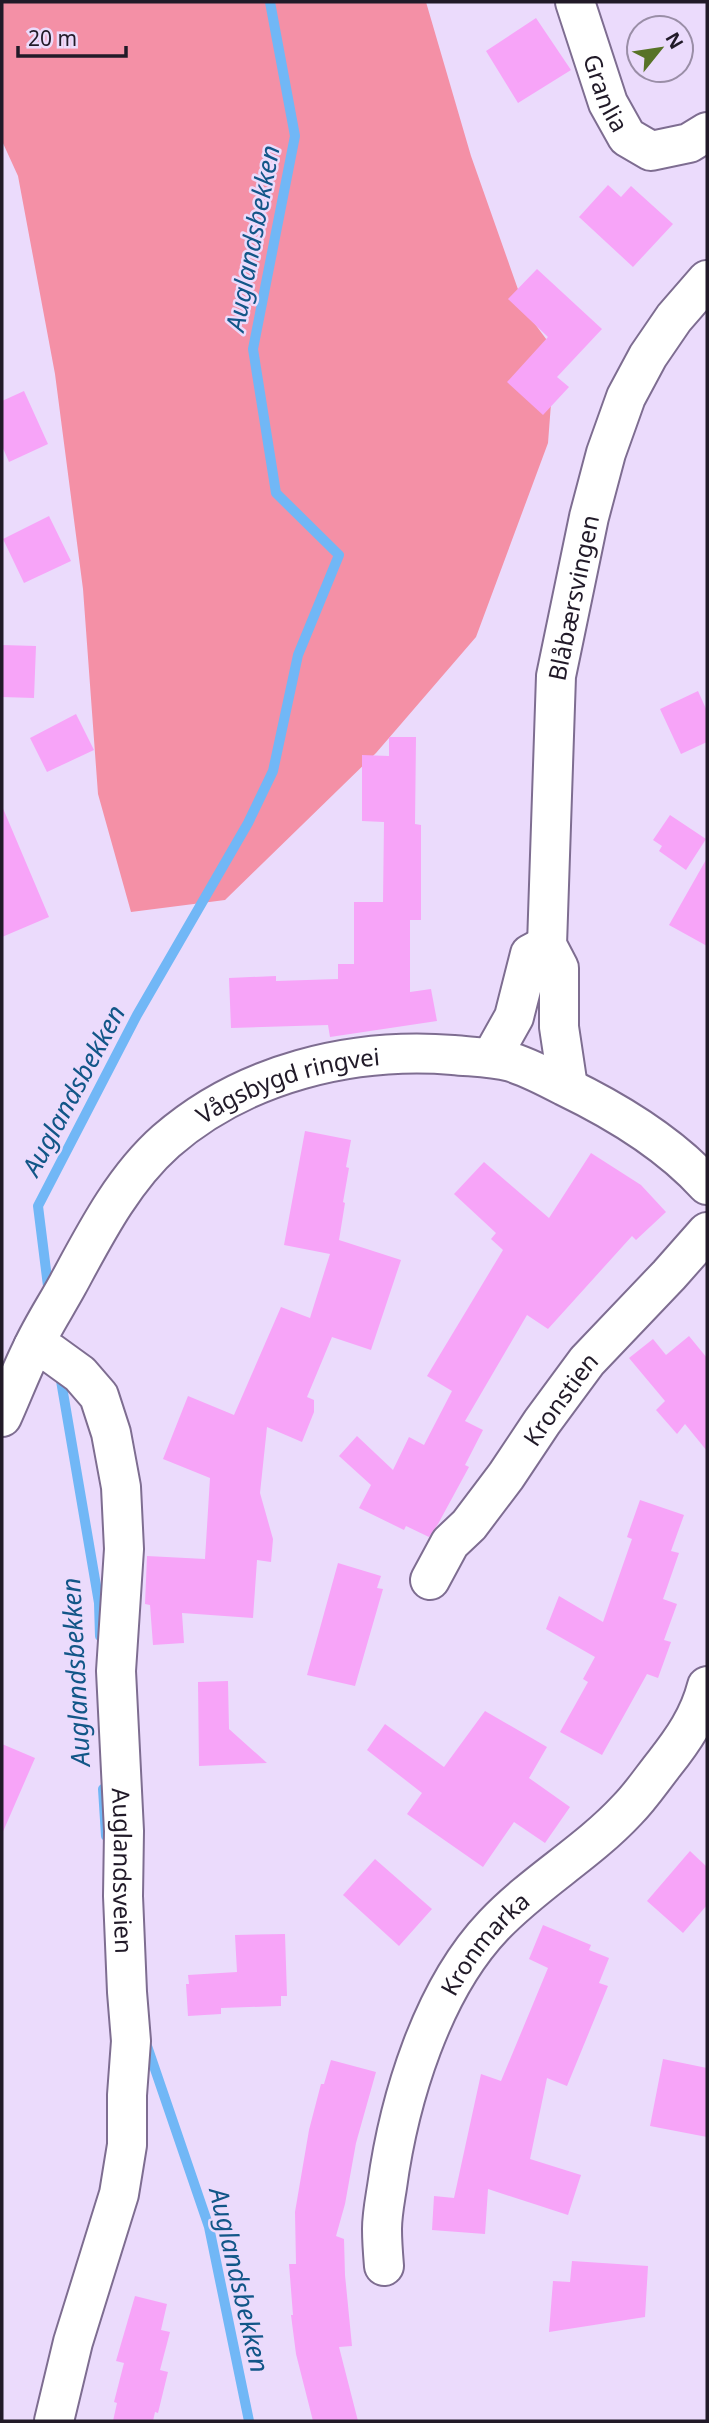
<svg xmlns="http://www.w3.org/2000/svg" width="709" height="2423" font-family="'Noto Sans',sans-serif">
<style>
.green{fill:#f490a6}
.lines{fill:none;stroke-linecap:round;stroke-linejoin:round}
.stream{stroke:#71b7f6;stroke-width:10}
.building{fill:#f7a4f8}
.minor-casing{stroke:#7e6d91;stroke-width:42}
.minor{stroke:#fff;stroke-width:38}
.labels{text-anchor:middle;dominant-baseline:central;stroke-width:5;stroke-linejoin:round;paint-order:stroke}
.street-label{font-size:24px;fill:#211a28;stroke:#ebdbfc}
.water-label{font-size:26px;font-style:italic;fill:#125688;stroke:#ebdbfc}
</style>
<rect width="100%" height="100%" fill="#ebdbfc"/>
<path class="green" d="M 2,2 L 426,2 L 471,156 L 526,312 L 555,351 L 548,443 L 476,637 L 376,753 L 225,900 L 131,912 L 98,794 L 83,589 L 55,374 L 18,176 L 2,141 Z"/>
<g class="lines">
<path class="stream" d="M 49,1294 L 38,1206 L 137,1015 L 248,823 L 273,771 L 298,655 L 339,555 L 276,493 L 253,349 L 295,136 L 270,2
M 59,1369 L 99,1603 L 100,1636
M 103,1789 L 106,1836
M 145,2040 L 209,2227 L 249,2421"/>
</g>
<path class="building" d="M 536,18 L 571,70 L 518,103 L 486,51 Z
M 608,185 L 621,197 L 631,186 L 673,224 L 633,267 L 579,217 Z
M 537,269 L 602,329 L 557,377 L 569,387 L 543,415 L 507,382 L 548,337 L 508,299 Z
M 24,391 L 48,444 L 9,462 L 2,446 L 2,401 Z
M 49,516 L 71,561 L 24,583 L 3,539 Z
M 2,645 L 36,646 L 34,698 L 2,697 Z
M 698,691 L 707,711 L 707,742 L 681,754 L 660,709 Z
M 76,714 L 94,750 L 47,772 L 30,738 Z
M 389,737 L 416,737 L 415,824 L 421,825 L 421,920 L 410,920 L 410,992 L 431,989 L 437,1021 L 330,1037 L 328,1025 L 231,1028 L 229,978 L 276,976 L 276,981 L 338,979 L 338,964 L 354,964 L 354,902 L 383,902 L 384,822 L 362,821 L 362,755 L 389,756 Z
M 2,806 L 49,917 L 2,937 Z
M 670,815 L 706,839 L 686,870 L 659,851 L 662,846 L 653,840 Z
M 707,858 L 707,946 L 669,925 Z
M 305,1131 L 351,1140 L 346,1167 L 349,1168 L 343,1202 L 345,1203 L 339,1240 L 401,1260 L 371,1350 L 332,1337 L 307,1397 L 314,1400 L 314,1412 L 302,1442 L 267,1427 L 260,1493 L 273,1539 L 271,1562 L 257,1560 L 253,1618 L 182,1613 L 184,1643 L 153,1645 L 150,1605 L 145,1604 L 147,1556 L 205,1559 L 210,1478 L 163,1459 L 188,1396 L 234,1415 L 281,1307 L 310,1318 L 330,1254 L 284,1245 Z
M 591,1153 L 641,1185 L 666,1212 L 636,1240 L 632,1236 L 548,1329 L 527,1315 L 465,1421 L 483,1430 L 465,1465 L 469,1467 L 438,1524 L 429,1537 L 406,1526 L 404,1530 L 359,1508 L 371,1485 L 339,1456 L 357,1436 L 393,1470 L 409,1437 L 424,1445 L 452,1391 L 427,1376 L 503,1250 L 491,1239 L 496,1233 L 454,1194 L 484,1162 L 549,1218 Z
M 689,1336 L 707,1358 L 707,1451 L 685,1424 L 677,1434 L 656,1410 L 665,1401 L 629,1358 L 653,1339 L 666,1355 Z
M 640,1500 L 684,1515 L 671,1551 L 679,1553 L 663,1599 L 677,1604 L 664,1640 L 671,1642 L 658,1678 L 647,1674 L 602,1755 L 560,1732 L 588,1682 L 583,1679 L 595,1657 L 546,1629 L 559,1596 L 603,1622 L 632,1539 L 627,1537 Z
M 338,1563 L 381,1576 L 377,1588 L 383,1589 L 355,1686 L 307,1675 Z
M 228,1681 L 229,1729 L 267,1763 L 199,1766 L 198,1682 Z
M 485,1711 L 547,1747 L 529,1778 L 570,1807 L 545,1843 L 514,1822 L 483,1867 L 407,1814 L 422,1793 L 367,1750 L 385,1724 L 444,1767 Z
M 2,1744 L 35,1758 L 2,1834 Z
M 690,1851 L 707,1867 L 707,1905 L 683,1933 L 647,1901 Z
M 375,1859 L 432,1909 L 399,1946 L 343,1895 Z
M 543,1925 L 591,1945 L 589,1950 L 609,1958 L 599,1983 L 608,1986 L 567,2086 L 547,2078 L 530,2159 L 581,2175 L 568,2215 L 488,2189 L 485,2234 L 432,2230 L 434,2196 L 454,2198 L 481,2074 L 501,2081 L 548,1968 L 529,1959 Z
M 285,1934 L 287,1996 L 281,1996 L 281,2006 L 221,2008 L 221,2014 L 188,2016 L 186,1984 L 189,1984 L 188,1975 L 237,1972 L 235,1935 Z
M 663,2059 L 707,2068 L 707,2137 L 650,2126 Z
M 331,2060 L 376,2072 L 356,2143 L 345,2204 L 336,2236 L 344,2239 L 345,2275 L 352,2346 L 339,2347 L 358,2421 L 313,2421 L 296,2354 L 291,2315 L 293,2315 L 289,2264 L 296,2264 L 295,2212 L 309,2130 L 321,2084 L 324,2084 Z
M 572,2261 L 648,2266 L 645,2317 L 549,2332 L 553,2281 L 570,2282 Z
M 135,2296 L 167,2304 L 161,2330 L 170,2332 L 160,2370 L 168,2372 L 158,2413 L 155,2412 L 153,2421 L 113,2421 L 117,2403 L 114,2402 L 124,2363 L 116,2361 Z"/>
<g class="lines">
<defs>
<g id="minor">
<path id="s1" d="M 575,2 L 608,103 L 627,137 L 651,151 L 689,143 L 707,132"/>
<path d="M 491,1058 L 514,1017 L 530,954 L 547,945"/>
<path id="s2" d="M 568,1087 L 559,1027 L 559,968 L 547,945 L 556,676 L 589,517 L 606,453 L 626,397 L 648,356 L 674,318 L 707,280"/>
<path id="s3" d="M 33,1347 L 51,1353 L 80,1374 L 99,1396 L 111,1433 L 121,1487 L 124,1549 L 116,1671 L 124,1831 L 123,1896 L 127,1992 L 131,2041 L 127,2095 L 127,2145 L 119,2194 L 73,2342 L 54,2421"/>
<path id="s4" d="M 2,1417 C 12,1395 21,1371 32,1349 C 42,1327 56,1306 68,1284 C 95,1234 123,1179 166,1141 C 244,1073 352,1047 453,1055 C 472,1057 492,1057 511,1062 C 530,1068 547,1077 564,1086 C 616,1111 668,1142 707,1185"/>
<path id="s5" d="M 430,1580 L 450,1543 L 469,1525 L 506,1476 L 542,1422 L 587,1361 L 669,1275 L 707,1232"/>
<path id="s6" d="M 384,2266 C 383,2254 382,2241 382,2229 C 382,2215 385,2200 387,2187 C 399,2099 432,1990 494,1925 C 535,1882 587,1853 627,1810 C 641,1796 652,1779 664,1764 C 683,1740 699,1717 707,1686"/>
</g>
</defs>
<use href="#minor" class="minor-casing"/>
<use href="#minor" class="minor"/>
</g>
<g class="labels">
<g class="street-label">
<text stroke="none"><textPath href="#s1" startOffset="96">Granlia</textPath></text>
<text stroke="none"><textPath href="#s2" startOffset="495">Blåbærsvingen</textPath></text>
<text stroke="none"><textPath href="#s4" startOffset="460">Vågsbygd ringvei</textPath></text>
<text stroke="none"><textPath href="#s5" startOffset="224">Kronstien</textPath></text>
<text stroke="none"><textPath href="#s3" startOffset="562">Auglandsveien</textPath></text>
<text stroke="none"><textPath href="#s6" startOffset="346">Kronmarka</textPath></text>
</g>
<g class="water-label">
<text transform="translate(252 238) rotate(-79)">Auglandsbekken</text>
<text transform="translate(73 1090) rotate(-62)">Auglandsbekken</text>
<text transform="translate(75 1672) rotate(-93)">Auglandsbekken</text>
<text transform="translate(240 2280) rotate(77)">Auglandsbekken</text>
</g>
</g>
<rect width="709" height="2423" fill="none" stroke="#211a28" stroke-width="7"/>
<g transform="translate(660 49) rotate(60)"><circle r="33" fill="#ebdbfc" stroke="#9a8ea7" stroke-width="2"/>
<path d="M0-5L12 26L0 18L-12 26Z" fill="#587327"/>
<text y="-10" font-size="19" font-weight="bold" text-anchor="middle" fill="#211a28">N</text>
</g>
<path d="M18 46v10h108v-10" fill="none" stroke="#211a28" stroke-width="3.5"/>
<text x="28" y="46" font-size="21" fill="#211a28" stroke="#ebdbfc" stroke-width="5" paint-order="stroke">20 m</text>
</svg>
